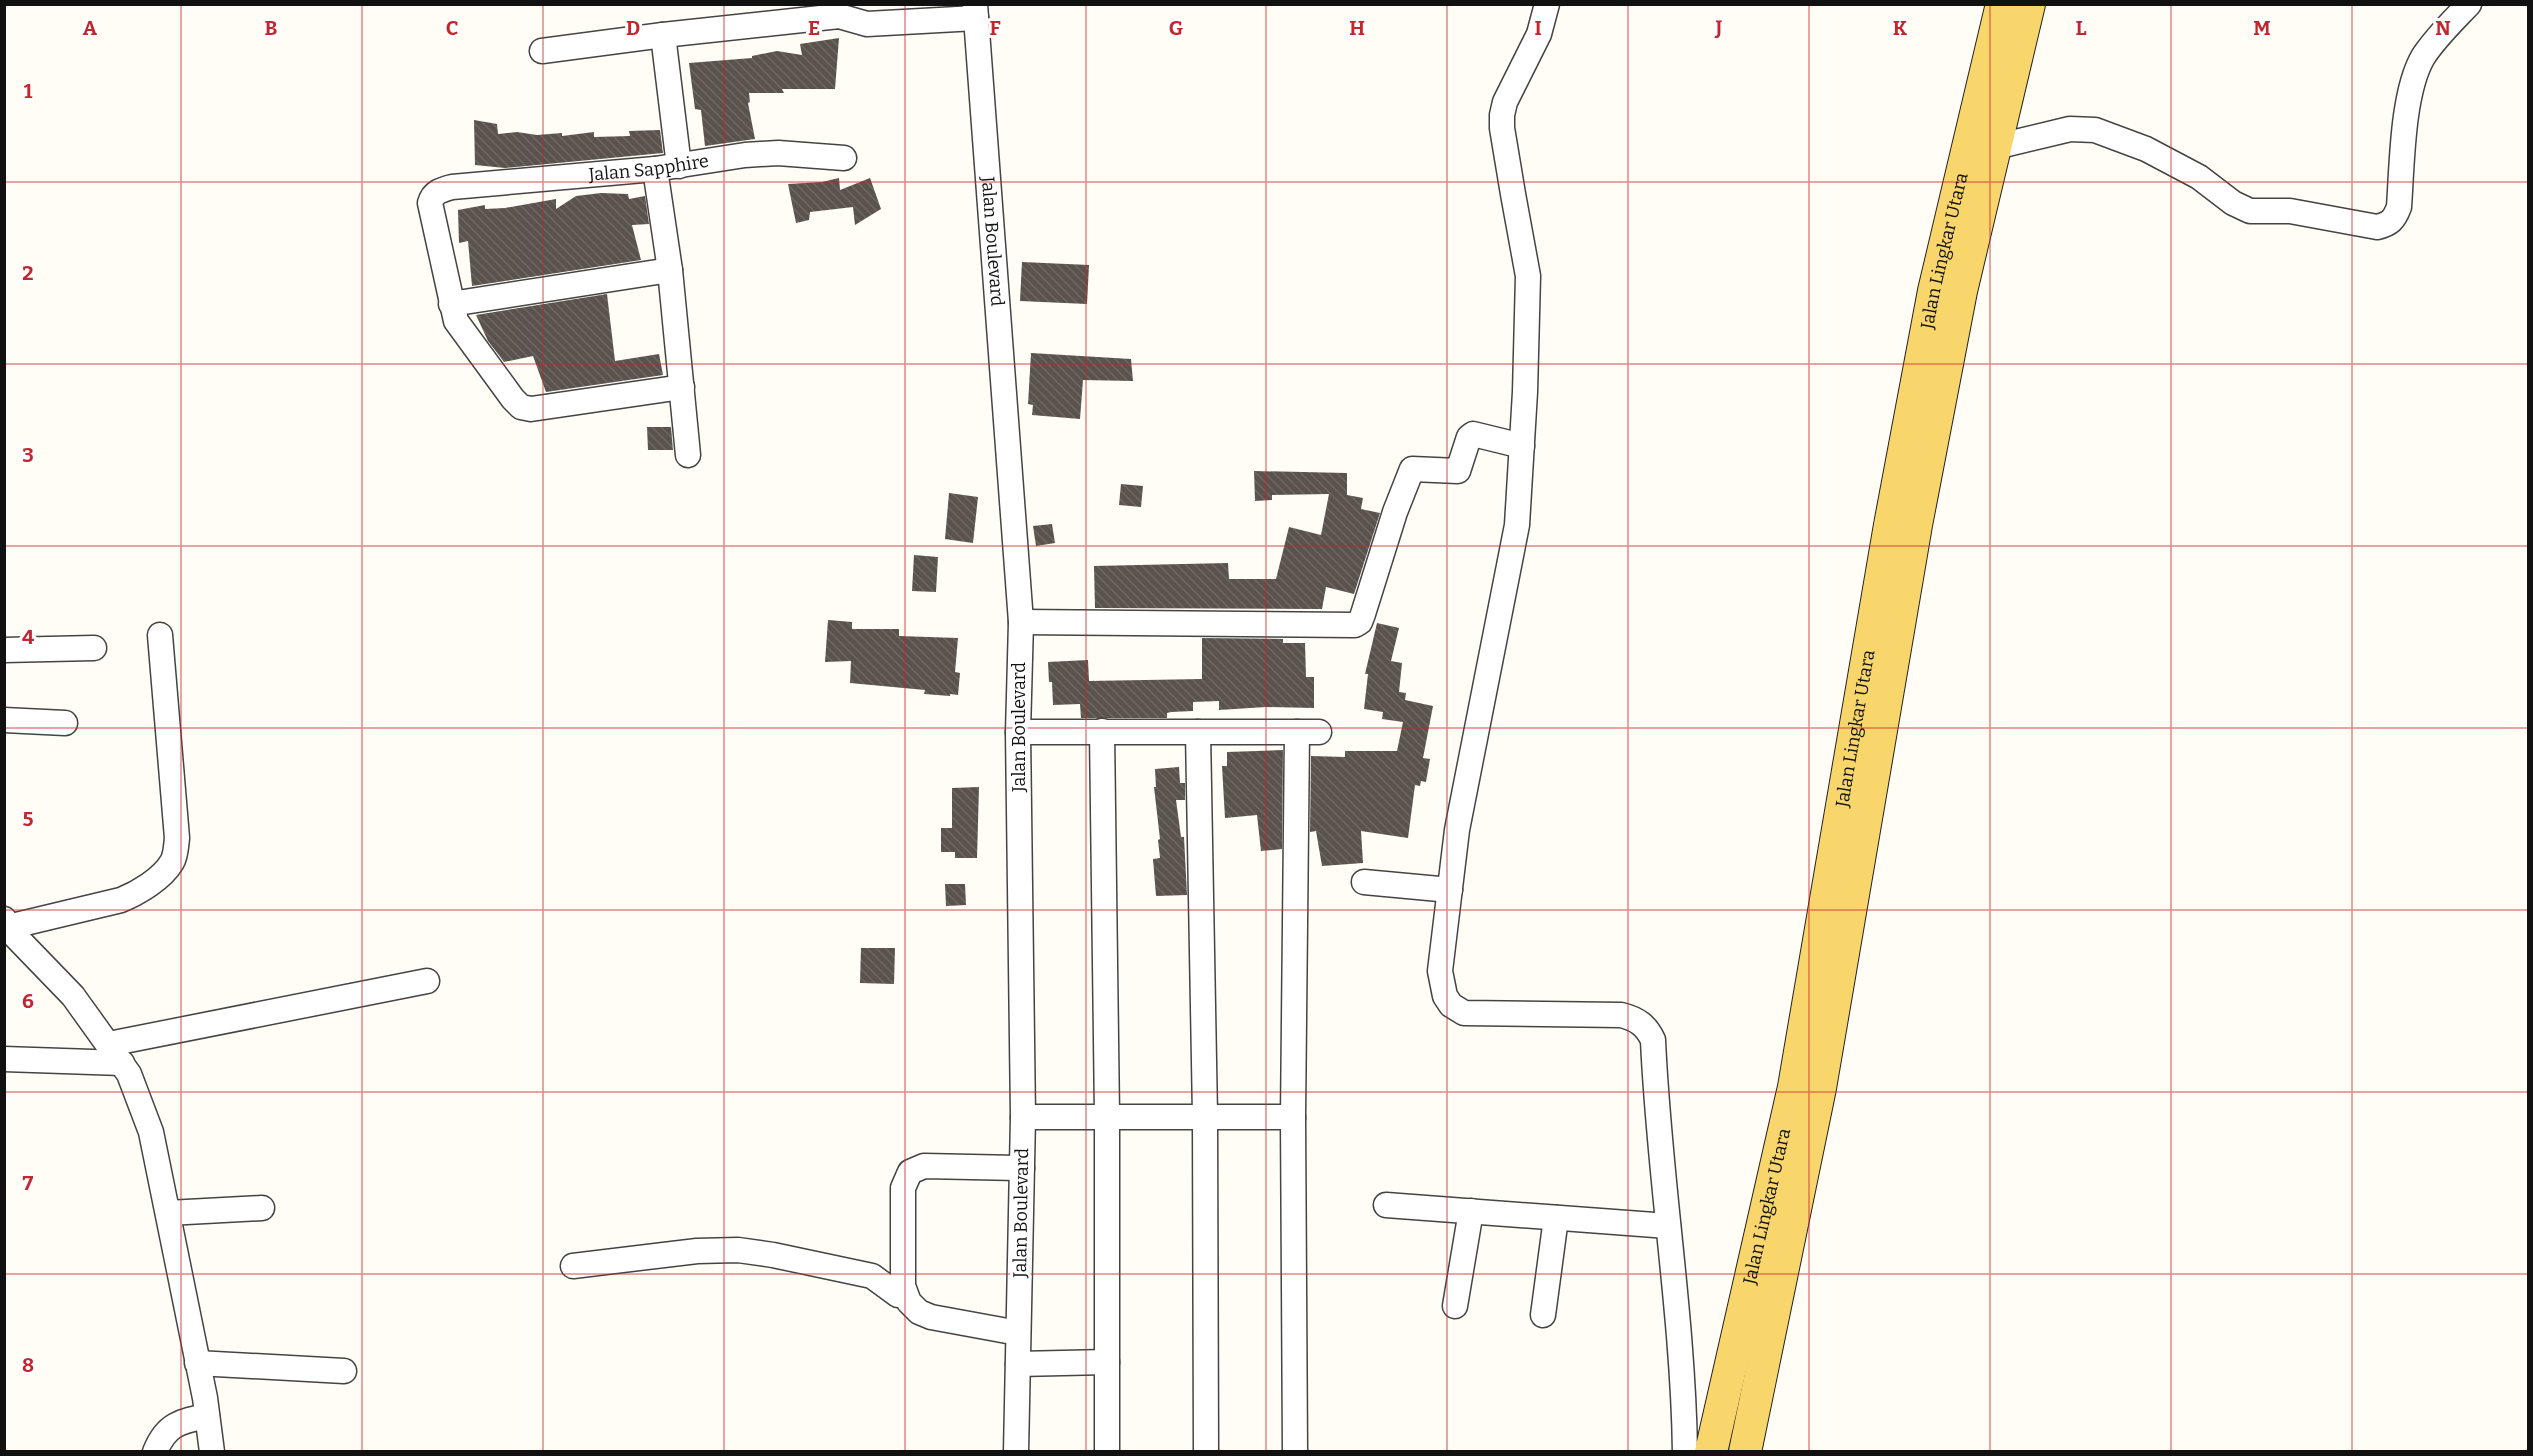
<svg xmlns="http://www.w3.org/2000/svg" width="2533" height="1456" font-family="Bitter,serif">
<style>
.building{fill:url(#building-back-hatch)}
.lines{fill:none;stroke-linecap:round;stroke-linejoin:round}
.minor-casing{stroke:#444;stroke-width:27}
.major-casing{stroke:#222;stroke-width:34}
.minor{stroke:#fff;stroke-width:24}
.major{stroke:#f9d66b;stroke-width:32}
.grid{fill:none;stroke:#c4262e;stroke-width:1.5;stroke-opacity:0.55}
.labels{text-anchor:middle;dominant-baseline:central;stroke-width:6;stroke-linejoin:round;paint-order:stroke}
.street-label{font-size:18px;fill:#111;stroke:#fff}
.grid-label{font-size:20px;text-anchor:middle;font-weight:bold;fill:#c4262e;stroke:#fff;stroke-width:6;stroke-linejoin:round;paint-order:stroke}
</style>
<defs>
<pattern id="building-back-hatch" width="6" height="6" patternUnits="userSpaceOnUse" patternTransform="scale(1.5)"><rect width="6" height="6" fill="#5a524d"/><path d="M-1 5l2 2M0 0l6 6M5-1l2 2" fill="none" stroke="#6d6662"/></pattern>
</defs>
<rect width="100%" height="100%" fill="#fffdf5"/>
<path class="building" d="M 839,38 L 835,89 L 782,89 L 784,93 L 749,93 L 750,102 L 748,103 L 755,139 L 705,146 L 701,110 L 695,109 L 689,63 L 752,58 L 752,56 L 777,51 L 802,55 L 800,44 Z
M 474,120 L 497,124 L 498,134 L 517,132 L 537,135 L 562,133 L 562,136 L 594,132 L 594,137 L 630,136 L 629,131 L 660,130 L 663,153 L 505,168 L 475,165 Z
M 839,178 L 840,190 L 870,178 L 881,209 L 855,225 L 853,207 L 810,212 L 809,220 L 796,223 L 788,184 L 822,182 Z
M 601,193 L 628,194 L 629,199 L 645,196 L 649,224 L 632,225 L 641,260 L 472,286 L 468,241 L 459,243 L 458,210 L 485,205 L 485,209 L 505,208 L 556,199 L 556,209 L 576,196 Z
M 1022,262 L 1089,265 L 1087,304 L 1020,301 Z
M 607,294 L 615,361 L 659,354 L 663,375 L 546,392 L 533,356 L 504,362 L 488,341 L 476,315 Z
M 1031,353 L 1131,359 L 1133,381 L 1083,380 L 1080,419 L 1032,415 L 1033,405 L 1028,404 Z
M 647,427 L 671,427 L 673,450 L 648,450 Z
M 1254,471 L 1347,473 L 1347,495 L 1363,498 L 1361,509 L 1380,513 L 1354,594 L 1326,587 L 1322,609 L 1095,608 L 1094,566 L 1228,563 L 1229,579 L 1276,579 L 1289,527 L 1321,535 L 1329,494 L 1272,495 L 1272,500 L 1255,501 Z
M 1121,484 L 1143,486 L 1141,507 L 1119,505 Z
M 949,493 L 978,497 L 973,543 L 945,539 Z
M 1052,524 L 1055,543 L 1036,546 L 1033,526 Z
M 914,555 L 938,557 L 936,592 L 912,591 Z
M 828,620 L 852,622 L 852,629 L 899,629 L 899,636 L 958,638 L 955,672 L 960,673 L 958,695 L 950,694 L 950,696 L 924,694 L 925,690 L 850,683 L 851,661 L 825,662 Z
M 1377,623 L 1399,628 L 1391,661 L 1402,663 L 1399,692 L 1406,693 L 1405,700 L 1433,706 L 1423,758 L 1430,759 L 1426,782 L 1421,781 L 1420,786 L 1415,785 L 1408,838 L 1361,831 L 1363,863 L 1322,866 L 1316,831 L 1310,832 L 1311,756 L 1345,757 L 1345,751 L 1397,751 L 1403,722 L 1382,719 L 1383,712 L 1364,709 L 1368,674 L 1365,674 Z
M 1202,638 L 1283,639 L 1283,643 L 1305,643 L 1306,677 L 1314,677 L 1314,708 L 1266,707 L 1219,710 L 1219,701 L 1193,702 L 1193,711 L 1171,712 L 1167,713 L 1167,718 L 1081,718 L 1080,704 L 1053,705 L 1052,682 L 1049,682 L 1048,662 L 1088,660 L 1089,681 L 1202,679 Z
M 1283,750 L 1282,849 L 1261,851 L 1257,815 L 1225,818 L 1222,766 L 1227,766 L 1227,752 Z
M 1179,767 L 1180,783 L 1185,783 L 1185,800 L 1176,800 L 1181,837 L 1184,837 L 1187,895 L 1156,896 L 1153,859 L 1160,858 L 1158,840 L 1160,839 L 1154,787 L 1156,787 L 1155,769 Z
M 979,787 L 977,858 L 955,858 L 955,852 L 941,852 L 941,828 L 952,828 L 952,788 Z
M 945,884 L 965,884 L 966,905 L 946,906 Z
M 861,948 L 895,948 L 894,984 L 860,983 Z"/>
<g class="lines">
<defs>
<g id="minor">
<path id="s1" d="M 975,4 L 1021,622 L 1018,732 L 1023,1117 L 1016,1452"/>
<path d="M 1547,4 L 1539,34 L 1505,102 L 1502,115 L 1502,128 L 1513,194 L 1528,276 L 1525,392 L 1517,525 L 1457,830 L 1440,971 L 1445,996 L 1451,1005 L 1464,1013 L 1621,1015 C 1637,1019 1646,1025 1653,1040 C 1659,1178 1683,1314 1685,1452"/>
<path d="M 663,35 L 679,166"/>
<path d="M 542,51 L 663,35 L 839,16 L 867,24 L 976,18"/>
<path d="M 1995,147 L 2070,129 L 2095,130 L 2146,149 L 2199,177 L 2233,203 L 2250,211 L 2290,211 L 2377,227 C 2390,224 2394,220 2399,207 C 2402,166 2402,93 2423,57 C 2435,38 2453,21 2469,4"/>
<path d="M 655,169 L 670,270 L 688,455"/>
<path d="M 451,304 L 670,270"/>
<path id="s2" d="M 682,387 L 531,409 L 521,407 L 513,399 L 456,321 L 430,203 C 433,192 441,190 452,187 L 655,169 L 745,155 L 778,153 L 844,158"/>
<path d="M 1021,622 L 1355,625 L 1360,622 L 1363,614 L 1395,512 L 1412,469 L 1458,471 L 1469,437 L 1473,434 L 1522,446"/>
<path d="M 4,650 L 94,648"/>
<path d="M 4,720 L 65,723"/>
<path d="M 1102,731 L 1107,1116 L 1107,1452"/>
<path d="M 1018,732 L 1319,732"/>
<path d="M 1198,732 L 1205,1116 L 1206,1452"/>
<path d="M 1364,882 L 1450,890"/>
<path d="M 4,919 L 16,937 L 73,996 L 129,1074 L 151,1132 L 205,1398 L 212,1452"/>
<path d="M 4,928 L 121,900 C 138,893 162,879 172,862 C 176,855 176,846 177,838 L 160,635"/>
<path d="M 109,1044 L 427,981"/>
<path d="M 4,1059 L 122,1063"/>
<path d="M 1023,1117 L 1293,1117"/>
<path d="M 1386,1205 L 1668,1226"/>
<path d="M 168,1213 L 262,1208"/>
<path d="M 573,1266 L 697,1251 L 738,1250 L 773,1255 L 872,1276 L 898,1295 L 905,1295"/>
<path d="M 1455,1306 L 1471,1211"/>
<path d="M 1543,1315 L 1556,1218"/>
<path d="M 1018,1333 L 931,1317 L 919,1312 L 909,1302 L 903,1286 L 903,1188 L 910,1172 L 924,1166 L 1022,1168"/>
<path d="M 197,1363 L 344,1371"/>
<path d="M 1018,1364 L 1107,1362"/>
<path d="M 155,1452 C 166,1424 181,1421 207,1416"/>
<path d="M 1295,1452 L 1293,1117 L 1297,732"/>
</g>
<g id="major">
<path id="s3" d="M 1711,1452 L 1794,1087 L 1890,525 L 1934,291 L 2002,4"/>
<path d="M 1745,1452 L 1820,1088 L 1916,525 L 1961,291 L 2029,4"/>
</g>
</defs>
<use href="#minor" class="minor-casing"/>
<use href="#major" class="major-casing"/>
<use href="#minor" class="minor"/>
<use href="#major" class="major"/>
</g>
<path class="grid" d="M 181,4 L 181,1452M 362,4 L 362,1452M 543,4 L 543,1452M 724,4 L 724,1452M 905,4 L 905,1452M 1086,4 L 1086,1452M 1266,4 L 1266,1452M 1447,4 L 1447,1452M 1628,4 L 1628,1452M 1809,4 L 1809,1452M 1990,4 L 1990,1452M 2171,4 L 2171,1452M 2352,4 L 2352,1452M 4,182 L 2528,182M 4,364 L 2528,364M 4,546 L 2528,546M 4,728 L 2528,728M 4,910 L 2528,910M 4,1092 L 2528,1092M 4,1274 L 2528,1274"/>
<g class="labels">
<g class="street-label">
<text stroke="none"><textPath href="#s2" startOffset="618">Jalan Sapphire</textPath></text>
<text stroke="none"><textPath href="#s1" startOffset="238">Jalan Boulevard</textPath></text>
<text stroke="none"><textPath href="#s3" startOffset="1224">Jalan Lingkar Utara</textPath></text>
<text transform="translate(1019 727) rotate(-90)">Jalan Boulevard</text>
<text stroke="none"><textPath href="#s3" startOffset="738">Jalan Lingkar Utara</textPath></text>
<text stroke="none"><textPath href="#s3" startOffset="252">Jalan Lingkar Utara</textPath></text>
<text transform="translate(1021 1213) rotate(-89)">Jalan Boulevard</text>
</g>
</g>
<g class="grid-label">
<text x="90" y="35">A</text>
<text x="271" y="35">B</text>
<text x="452" y="35">C</text>
<text x="633" y="35">D</text>
<text x="814" y="35">E</text>
<text x="995" y="35">F</text>
<text x="1176" y="35">G</text>
<text x="1357" y="35">H</text>
<text x="1538" y="35">I</text>
<text x="1719" y="35">J</text>
<text x="1900" y="35">K</text>
<text x="2081" y="35">L</text>
<text x="2262" y="35">M</text>
<text x="2443" y="35">N</text>
<text x="28" y="98">1</text>
<text x="28" y="280">2</text>
<text x="28" y="462">3</text>
<text x="28" y="644">4</text>
<text x="28" y="826">5</text>
<text x="28" y="1008">6</text>
<text x="28" y="1190">7</text>
<text x="28" y="1372">8</text>
</g>
<rect width="2533" height="1456" fill="none" stroke="#111111" stroke-width="12"/>
</svg>
